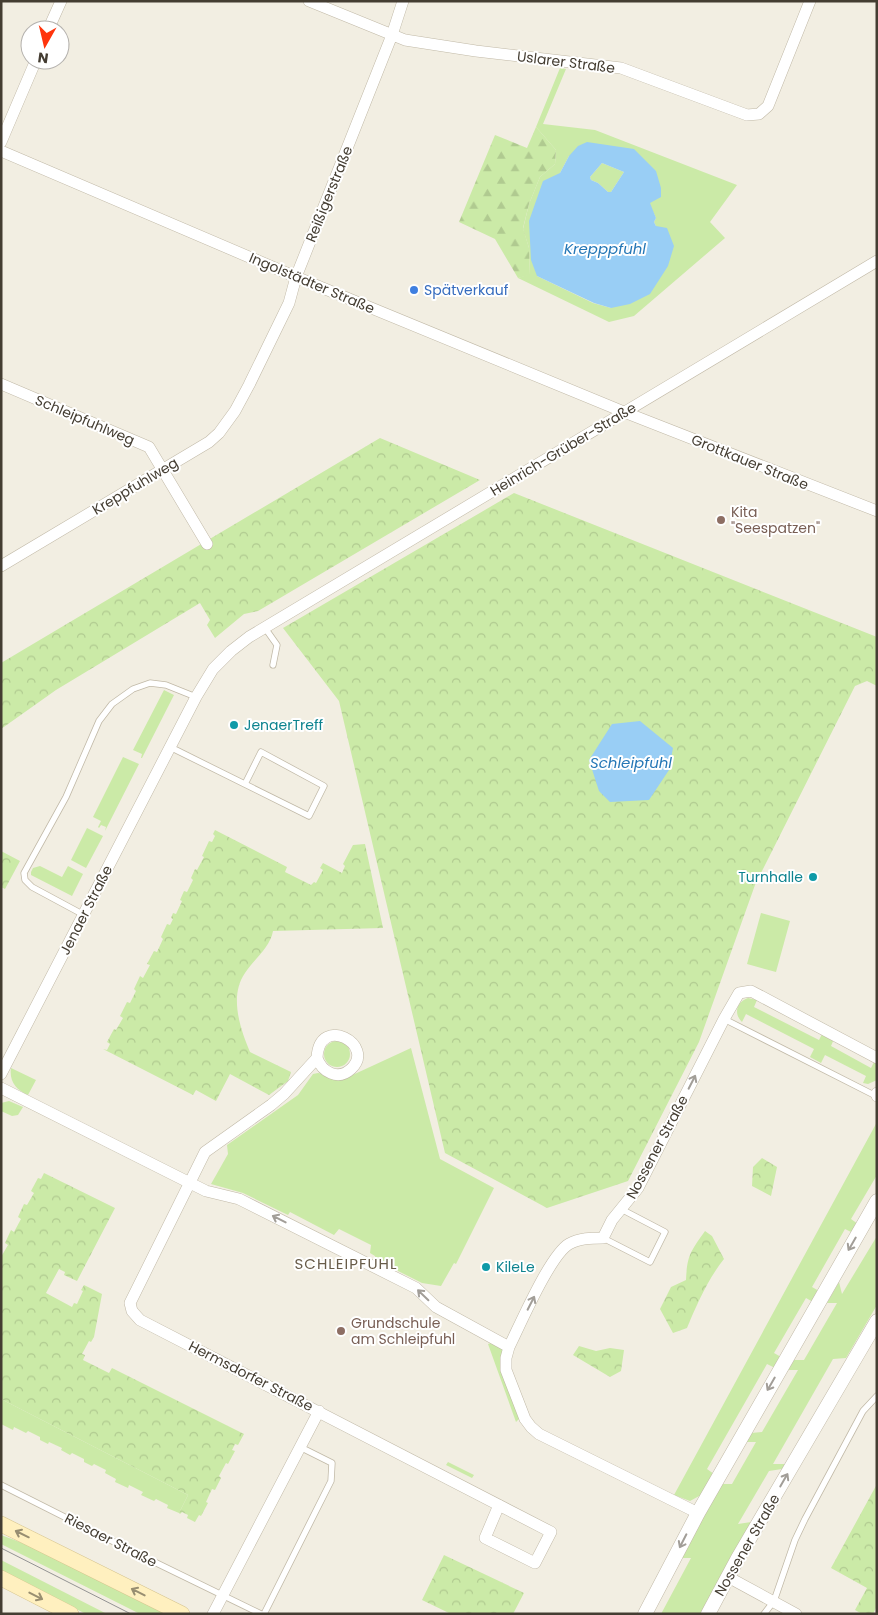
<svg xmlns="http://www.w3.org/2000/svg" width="878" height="1615" font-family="Poppins,sans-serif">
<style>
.green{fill:#cbeaa7;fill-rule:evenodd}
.forest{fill:url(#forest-firs)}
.park{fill:url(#park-crowns)}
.water{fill:#99cef5;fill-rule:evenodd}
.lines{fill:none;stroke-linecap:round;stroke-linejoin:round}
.service-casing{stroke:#c1b9a7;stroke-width:7}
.minor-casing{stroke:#c1b9a7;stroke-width:12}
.tertiary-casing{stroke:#c1b9a7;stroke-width:15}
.secondary-casing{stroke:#d6c48e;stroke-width:16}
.service{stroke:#fff;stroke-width:5.5}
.minor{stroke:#fff;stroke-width:11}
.tertiary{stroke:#fff;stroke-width:14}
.secondary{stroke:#fff0bf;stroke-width:15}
.tram{stroke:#939393;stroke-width:1}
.oneway{stroke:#a29e98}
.oneway2{stroke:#988e71}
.shop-dot{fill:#3f7fe0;stroke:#fff;stroke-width:2}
.education-dot{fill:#8d6e63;stroke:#fff;stroke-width:2}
.culture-dot{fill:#0f9aa8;stroke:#fff;stroke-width:2}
.labels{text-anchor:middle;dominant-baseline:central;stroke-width:4;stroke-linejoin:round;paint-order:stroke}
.street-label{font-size:14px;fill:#443d32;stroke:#fff}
.shop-label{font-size:14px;fill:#366cbe;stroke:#fff;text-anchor:start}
.education-label{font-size:14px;fill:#785e54;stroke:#fff;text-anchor:start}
.culture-label{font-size:14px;fill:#0d838f;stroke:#fff;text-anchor:start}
.water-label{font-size:15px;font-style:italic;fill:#2577b6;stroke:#fff}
.neighbourhood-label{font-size:15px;letter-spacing:1px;fill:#685c49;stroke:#fff}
</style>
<defs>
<pattern id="forest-firs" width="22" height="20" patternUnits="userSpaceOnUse" patternTransform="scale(1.25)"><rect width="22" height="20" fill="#cbeaa7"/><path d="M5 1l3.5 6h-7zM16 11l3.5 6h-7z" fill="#b0ca90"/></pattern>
<pattern id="park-crowns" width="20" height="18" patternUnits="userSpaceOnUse" patternTransform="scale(1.25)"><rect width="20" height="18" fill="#cbeaa7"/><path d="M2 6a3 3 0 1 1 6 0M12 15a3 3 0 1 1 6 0" fill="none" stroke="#b0ca90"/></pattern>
</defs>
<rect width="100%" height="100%" fill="#f2eee2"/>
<path class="green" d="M 560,68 L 566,69 L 543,124 L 595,130 L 737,185 L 710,222 L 725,238 L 634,316 L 609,322 L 518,278 L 530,274 L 529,248 L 523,229 L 529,204 L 540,177 L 555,164 L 556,150 L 536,127 ZM 569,156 L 656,171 L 649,203 L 656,218 L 654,222 L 656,226 L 611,308 L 593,303 L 537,276 L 560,173 Z
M 602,163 L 624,172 L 611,192 L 608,192 L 598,183 L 591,180 L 590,177 Z
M 164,690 L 174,695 L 142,758 L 141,758 L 142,754 L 133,750 Z
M 123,757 L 139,764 L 105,831 L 106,827 L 101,825 L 99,828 L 98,827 L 101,821 L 93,817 Z
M 87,828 L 103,836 L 86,868 L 71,860 Z
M 40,866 L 62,877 L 68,866 L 83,874 L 72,896 L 31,875 L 31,872 L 33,868 Z
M 761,913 L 790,921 L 776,972 L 747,964 Z
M 748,998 L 757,1000 L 754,1007 L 819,1040 L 822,1034 L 834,1039 L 831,1046 L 871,1068 L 875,1060 L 877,1062 L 877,1080 L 868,1084 L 863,1083 L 866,1076 L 825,1055 L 821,1063 L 810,1057 L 814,1049 L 746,1014 L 742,1022 C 733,1013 737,1002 748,998 Z
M324 1054a13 13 0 1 1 26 0a13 13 0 1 1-26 0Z
M 411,1048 L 440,1159 L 494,1188 L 456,1264 L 454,1263 L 441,1286 L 422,1283 L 376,1260 L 375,1256 L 370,1253 L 371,1245 L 339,1229 L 334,1235 L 290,1212 L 288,1215 L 243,1193 L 211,1184 L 228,1154 L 227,1145 L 298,1095 L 313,1074 L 318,1073 L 346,1078 Z
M 11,1068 L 36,1080 L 28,1095 C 16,1090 9,1081 11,1068 Z
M 9,1101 L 23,1107 L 18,1115 L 12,1116 L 1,1111 L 1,1103 Z
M 877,1122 L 877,1175 L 851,1219 L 858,1224 L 853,1233 L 845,1229 L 812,1287 L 819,1291 L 813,1302 L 806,1298 L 774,1353 L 781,1357 L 775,1368 L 767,1364 L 707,1469 L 714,1474 L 701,1495 L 690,1501 L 674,1495 Z
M 877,1236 L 877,1305 L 846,1358 L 833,1359 L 773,1464 L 785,1464 L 782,1469 L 769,1471 L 738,1524 L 751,1522 L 702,1614 L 661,1614 L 691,1558 L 681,1558 L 721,1484 L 732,1484 L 756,1442 L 746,1442 L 751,1433 L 762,1432 L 798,1370 L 788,1370 L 794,1360 L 804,1360 L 837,1303 L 827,1303 L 839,1282 L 842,1294 Z
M 494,1342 L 503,1350 L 520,1418 L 516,1422 L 488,1344 Z
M 1,1399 L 188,1495 L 179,1513 L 167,1508 L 168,1505 L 156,1499 L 154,1501 L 141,1495 L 143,1492 L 129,1485 L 128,1488 L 115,1482 L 116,1479 L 105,1473 L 106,1470 L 94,1464 L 92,1466 L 84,1462 L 84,1459 L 72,1453 L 70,1455 L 61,1450 L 62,1448 L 49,1442 L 48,1444 L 40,1440 L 40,1437 L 28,1431 L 26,1433 L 14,1427 L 13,1430 L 1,1424 Z
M 448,1462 L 474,1475 L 472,1478 L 446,1465 Z
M 1,1535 L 33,1547 L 166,1614 L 140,1614 L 1,1544 Z
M 1,1560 L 107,1614 L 86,1614 L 1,1571 Z"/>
<path class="forest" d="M 536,127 L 556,150 L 555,164 L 540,177 L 529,204 L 523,228 L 529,248 L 530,275 L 518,278 L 495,239 L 459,222 L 495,135 L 527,148 Z"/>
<path class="park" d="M 380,438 L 480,480 L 258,611 L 244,614 L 215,638 L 207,625 L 210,620 L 200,603 L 56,690 L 1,729 L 1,663 Z
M 514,493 L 877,637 L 877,686 L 867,681 L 855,686 L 755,885 L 699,1042 L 628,1181 L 547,1208 L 445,1153 L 339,701 L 283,628 Z
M 215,830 L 287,867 L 285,872 L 311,885 L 314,882 L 316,883 L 323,870 L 320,868 L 323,863 L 342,873 L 345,866 L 343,864 L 353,845 L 365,844 L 383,928 L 273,931 C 270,948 254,959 245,973 C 229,996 240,1028 250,1052 L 291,1072 L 288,1081 L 269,1095 L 230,1074 L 216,1101 L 196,1090 L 193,1095 L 103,1049 L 107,1050 L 110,1044 L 107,1042 L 114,1029 L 116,1030 L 123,1018 L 120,1016 L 127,1002 L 130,1003 L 136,991 L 134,989 L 140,976 L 143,978 L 150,965 L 147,964 L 154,951 L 157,952 L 163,939 L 161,937 L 167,924 L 170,925 L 173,919 L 171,918 L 173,913 L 176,914 L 182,901 L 180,900 L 184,891 L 187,892 L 193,880 L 191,878 L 195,869 L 197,870 L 204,857 L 202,856 L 209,841 L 212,842 L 215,836 L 213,834 Z
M 1,851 L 20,861 L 5,889 L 1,887 Z
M 762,1158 L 777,1167 L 771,1196 L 752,1186 L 753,1167 Z
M 44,1173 L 115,1208 L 77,1281 L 64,1275 L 65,1272 L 59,1269 L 46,1293 L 72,1307 L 74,1303 L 77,1304 L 83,1291 L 81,1290 L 84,1285 L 102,1294 L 94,1337 L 91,1342 L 89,1341 L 82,1354 L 85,1355 L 83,1360 L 109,1373 L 112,1368 L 244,1434 L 238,1445 L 235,1444 L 232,1450 L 235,1451 L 228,1464 L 226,1463 L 219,1476 L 221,1478 L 215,1490 L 212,1489 L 206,1502 L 208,1503 L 201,1516 L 199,1515 L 195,1522 L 187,1518 L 188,1515 L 182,1512 L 180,1514 L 179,1513 L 188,1495 L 1,1399 L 1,1257 L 8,1245 L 5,1243 L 11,1230 L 14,1232 L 21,1219 L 18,1217 L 24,1204 L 27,1205 L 34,1193 L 31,1191 L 38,1178 L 41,1179 Z
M 705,1231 L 712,1236 L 724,1259 C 708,1279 697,1304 687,1328 L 673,1333 L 660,1309 L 671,1287 L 686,1280 C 687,1255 691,1251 705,1231 Z
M 579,1346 L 596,1351 L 610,1348 L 624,1350 L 621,1371 L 610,1377 L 573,1355 Z
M 877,1484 L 877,1606 L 873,1614 L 862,1614 L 855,1610 L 867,1588 L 831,1568 Z
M 444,1555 L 524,1593 L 513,1614 L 451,1614 L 422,1600 Z"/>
<path class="water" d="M 587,142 L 634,149 L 656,171 L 661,188 L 661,197 L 650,203 L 656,218 L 654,222 L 656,226 L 667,228 L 674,246 L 668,266 L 650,294 L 630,304 L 611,308 L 594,303 L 537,276 L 531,260 L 529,221 L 543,181 L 560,173 L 569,156 L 578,146 ZM 602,163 L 624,172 L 611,192 L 608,192 L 598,183 L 591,180 L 590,177 Z
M 640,721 L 673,748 L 669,770 L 649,800 L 610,802 L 599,791 L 589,760 L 612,724 Z"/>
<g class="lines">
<defs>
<path id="service" d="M 265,628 L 277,645 L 273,665
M 170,747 L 309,816 L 324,786 L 261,752 L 245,784
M 84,915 L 32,887 L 25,880 L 24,873 L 66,797 L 99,721 L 112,704 L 133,689 L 150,683 L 166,685 L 196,697
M 724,1019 L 876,1096
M 603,1238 L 650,1262 L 665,1232 L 621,1209
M 1,1485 L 138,1554 L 261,1614
M 264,1614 L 331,1481 L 332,1463 L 300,1447
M 764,1614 L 774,1601 L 795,1540 L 805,1519 L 863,1411 L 877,1396"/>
<path id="minor" d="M 309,1 L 405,40 L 476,51 L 621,68 L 747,115 L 759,114 L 768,106 L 810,1
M 48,30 L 61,1
M 1,142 L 36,60
M 1,151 L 296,277 L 624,412 L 877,511
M 1,384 L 149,447 L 207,544
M 1,566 L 209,442 L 219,433 L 235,411 L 249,385 L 289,303 L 296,277 L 392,35 L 403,1
M 317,1058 C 322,1072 338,1081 351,1069 C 377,1045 319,1013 317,1058 L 284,1094 L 271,1105 L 205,1152 L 130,1303 L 132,1311 L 140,1320 L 551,1532 L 535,1563 L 485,1538 L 499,1505
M 1,1074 L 196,697 L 213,669 L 231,651 L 249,637 L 877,261
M 1,1088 L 206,1191 L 239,1199 L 416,1288 L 436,1307 L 509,1347
M 877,1093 L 877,1096
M 698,1513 L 539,1434 L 531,1427 L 525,1419 L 506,1370 L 506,1358 L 509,1347 C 520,1325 550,1255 569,1244 C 579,1238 592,1238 603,1238 L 612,1220 L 638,1188 L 724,1019 L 739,993 L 751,991 L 877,1058
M 728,1577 L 796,1614
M 213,1614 L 319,1411"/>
<path id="tertiary" d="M 645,1614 L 698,1513 L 877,1201
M 708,1614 L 738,1558 L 877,1321"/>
<path id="secondary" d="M 1,1524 L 182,1614
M 1,1578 L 71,1614"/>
</defs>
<use href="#service" class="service-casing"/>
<use href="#minor" class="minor-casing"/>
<use href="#tertiary" class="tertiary-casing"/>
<use href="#secondary" class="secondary-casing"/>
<use href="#service" class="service"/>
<use href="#minor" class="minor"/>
<use href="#tertiary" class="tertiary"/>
<use href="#secondary" class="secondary"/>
<path class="tram" d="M 1,1548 L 131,1614"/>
</g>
<defs><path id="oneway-shaft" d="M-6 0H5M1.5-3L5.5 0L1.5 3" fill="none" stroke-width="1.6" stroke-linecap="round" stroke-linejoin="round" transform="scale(1.25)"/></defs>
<g class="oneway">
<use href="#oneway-shaft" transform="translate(692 1082) rotate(-63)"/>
<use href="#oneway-shaft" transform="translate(279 1219) rotate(-153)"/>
<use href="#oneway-shaft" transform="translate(852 1244) rotate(120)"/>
<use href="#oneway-shaft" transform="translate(423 1295) rotate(-136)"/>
<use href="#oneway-shaft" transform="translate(531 1303) rotate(-63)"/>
<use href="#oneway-shaft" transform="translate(771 1384) rotate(120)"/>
<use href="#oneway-shaft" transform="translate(784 1480) rotate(-60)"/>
<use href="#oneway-shaft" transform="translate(683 1541) rotate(117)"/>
</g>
<g class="oneway2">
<use href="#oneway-shaft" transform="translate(22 1534) rotate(-154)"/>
<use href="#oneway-shaft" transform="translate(138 1592) rotate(-153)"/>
<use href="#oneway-shaft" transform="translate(36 1596) rotate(27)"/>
</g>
<circle class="shop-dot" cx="414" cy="290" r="5"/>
<g class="education-dot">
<circle cx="721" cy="520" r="5"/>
<circle cx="341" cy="1331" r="5"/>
</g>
<g class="culture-dot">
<circle cx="234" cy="725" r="5"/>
<circle cx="813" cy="877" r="5"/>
<circle cx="486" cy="1267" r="5"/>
</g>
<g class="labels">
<g class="street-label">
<text transform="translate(566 62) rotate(7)">Uslarer Straße</text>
<text transform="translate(329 194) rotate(-68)">Reißigerstraße</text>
<text transform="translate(312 283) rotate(23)">Ingolstädter Straße</text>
<text transform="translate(85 420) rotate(23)">Schleipfuhlweg</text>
<text transform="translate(563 449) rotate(-31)">Heinrich-Grüber-Straße</text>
<text transform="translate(750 462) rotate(22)">Grottkauer Straße</text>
<text transform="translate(135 486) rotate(-31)">Kreppfuhlweg</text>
<text transform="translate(86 910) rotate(-63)">Jenaer Straße</text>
<text transform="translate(657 1147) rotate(-62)">Nossener Straße</text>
<text transform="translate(251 1376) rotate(27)">Hermsdorfer Straße</text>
<text transform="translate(111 1540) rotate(27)">Riesaer Straße</text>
<text transform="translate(747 1545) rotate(-60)">Nossener Straße</text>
</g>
<g class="shop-label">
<text x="424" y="290">Spätverkauf</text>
</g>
<g class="education-label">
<text x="731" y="512">Kita<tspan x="731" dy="16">"Seespatzen"</tspan></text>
<text x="351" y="1323">Grundschule<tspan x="351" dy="16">am Schleipfuhl</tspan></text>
</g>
<g class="culture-label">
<text x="244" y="725">JenaerTreff</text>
<text x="803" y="877" text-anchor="end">Turnhalle</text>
<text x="496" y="1267">KileLe</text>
</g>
<g class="water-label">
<text x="605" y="248">Krepppfuhl</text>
<text x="631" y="762">Schleipfuhl</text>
</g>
<g class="neighbourhood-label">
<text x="346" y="1263">SCHLEIPFUHL</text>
</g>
</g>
<rect width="878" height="1615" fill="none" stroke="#443d32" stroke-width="5"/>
<g transform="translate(45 45) rotate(188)"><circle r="24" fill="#ffffff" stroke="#b4b1ad"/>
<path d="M0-4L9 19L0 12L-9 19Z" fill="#ff340c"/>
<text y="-8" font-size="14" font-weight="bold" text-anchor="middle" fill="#443d32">N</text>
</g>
</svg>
